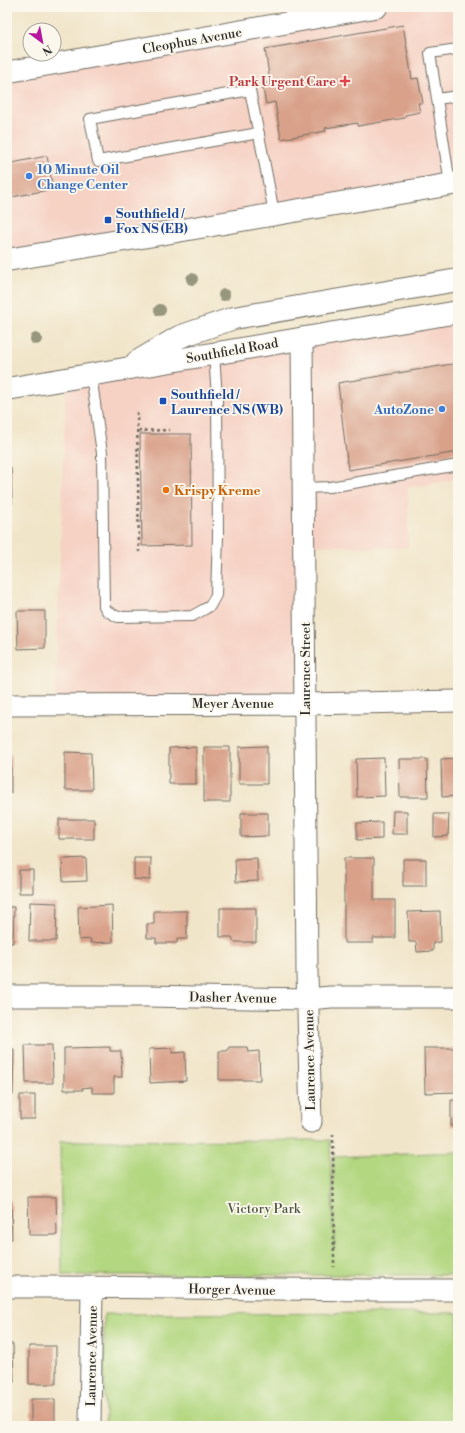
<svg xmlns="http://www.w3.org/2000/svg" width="465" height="1433" font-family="'Libre Bodoni',serif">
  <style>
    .built { fill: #f6d2c5 }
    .green { fill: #b2d780; stroke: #6e8156 }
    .building { fill: #d9a18a }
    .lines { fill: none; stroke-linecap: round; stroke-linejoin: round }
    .lane-casing { stroke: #706c62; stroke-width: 12 }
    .street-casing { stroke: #706c62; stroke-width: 23 }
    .highway-casing { stroke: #706c62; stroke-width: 24 }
    .path { stroke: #706c62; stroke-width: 2.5; stroke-dasharray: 3 3; stroke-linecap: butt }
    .lane { stroke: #fff; stroke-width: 10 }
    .street { stroke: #fff; stroke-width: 21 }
    .highway { stroke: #fff; stroke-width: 22 }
    .tree { fill: #97967e }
    .health-dot { fill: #e0444e; stroke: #fbf7ec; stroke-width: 1.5 }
    .shop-dot { fill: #3f7fe0; stroke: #fbf7ec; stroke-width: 1.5 }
    .transit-dot { fill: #1a4fb4; stroke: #fbf7ec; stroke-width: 1.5 }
    .food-dot { fill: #e8710a; stroke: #fbf7ec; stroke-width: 1.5 }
    .labels { text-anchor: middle; stroke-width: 3.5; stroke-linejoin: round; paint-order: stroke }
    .street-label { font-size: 13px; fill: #2b2b2b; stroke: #fbf7ec }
    .health-label { font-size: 13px; font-weight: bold; fill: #be3a42; stroke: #fbf7ec; text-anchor: end }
    .shop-label { font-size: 13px; font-weight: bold; fill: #366cbe; stroke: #fbf7ec; text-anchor: start }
    .transit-label { font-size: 13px; font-weight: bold; fill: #164399; stroke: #fbf7ec; text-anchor: start }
    .food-label { font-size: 13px; font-weight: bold; fill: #c56008; stroke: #fbf7ec; text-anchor: start }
    .park-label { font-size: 13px; fill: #4d5640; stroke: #fbf7ec }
  </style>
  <rect width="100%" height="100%" fill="#fbf7ec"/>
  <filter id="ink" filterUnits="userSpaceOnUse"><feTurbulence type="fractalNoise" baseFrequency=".025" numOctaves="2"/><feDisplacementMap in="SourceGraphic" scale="8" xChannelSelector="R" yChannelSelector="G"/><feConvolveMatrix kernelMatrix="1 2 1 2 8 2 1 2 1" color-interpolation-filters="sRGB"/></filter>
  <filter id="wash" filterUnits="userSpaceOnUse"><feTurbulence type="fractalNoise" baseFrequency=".012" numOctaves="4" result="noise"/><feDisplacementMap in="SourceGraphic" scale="16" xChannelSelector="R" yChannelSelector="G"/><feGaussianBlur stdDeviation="0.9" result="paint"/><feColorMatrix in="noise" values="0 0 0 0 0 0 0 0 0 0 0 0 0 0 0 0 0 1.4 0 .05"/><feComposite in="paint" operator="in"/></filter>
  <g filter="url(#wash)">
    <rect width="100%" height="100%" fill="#f1e5c9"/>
    <path class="built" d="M377 7H458V183L7 260V72Z
      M458 312V479L408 488V548L304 545 305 704H55L66 379Z"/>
    <path class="green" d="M330 1140 334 1249 333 1157 458 1152V1275H62L60 1141Z
      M458 1313V1426H105L104 1314Z"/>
    <g id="blocks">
      <path class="building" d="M403 25 412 79 418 78 423 103H418L420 112 405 115V118L358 126V123L325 128 326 131 281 139 275 102 266 104 262 84 270 82 265 49Z
        M47 156 53 189 7 198V164Z
        M458 363V452L348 470 338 383Z
        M140 434H191L192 545 142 546Z
        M7 467H11L12 504H7Z
        M17 611H45V648L18 649Z
        M267 746V784H239V747Z
        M196 747V784H169V748Z
        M204 747H230V802H204Z
        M65 752 91 753 92 790H65Z
        M7 755H11V793H7Z
        M384 758 385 796 357 797 356 759Z
        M458 758V796L442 797 441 759Z
        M399 759H427L428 797H400Z
        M393 811H407V834H392Z
        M241 813H268V836L241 837Z
        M434 814H449L448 836 434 837Z
        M59 819H94V839H59Z
        M382 822V839L357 840V823Z
        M86 858 87 881 63 882 62 859Z
        M134 858H151L150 880 134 879Z
        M257 858 258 881 236 882 235 859Z
        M344 858H374V900H395V938H373V943H344Z
        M403 859H426V886H403Z
        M19 870H33V893H19Z
        M30 902 57 903 56 941H29Z
        M112 905 113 942 90 943 91 939 79 940 78 907Z
        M7 907H14L13 943H7Z
        M220 908H256V942H234L232 937H220Z
        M154 911H187V939H177V943H156V938H147V924H154Z
        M440 911 441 942 433 943V951L417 952 416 942H409L408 912Z
        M25 1045H52L53 1083H26Z
        M110 1047V1051H121L122 1077H114V1093H92V1087L82 1088 83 1090H64V1048Z
        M229 1047H247L248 1052 259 1051 260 1080H219V1051H227Z
        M172 1048V1053L185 1052 186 1081 150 1083 149 1049Z
        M424 1048H458V1092L425 1093Z
        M7 1049H14L13 1095H7Z
        M20 1095H35V1119H20Z
        M451 1100H458V1126H451Z
        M28 1197H56L57 1235H29Z
        M7 1201H11L12 1239H7Z
        M7 1344H13L14 1382H7Z
        M29 1346H56V1384H29Z
        M31 1399H55V1423L31 1424Z"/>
    </g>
  </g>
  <g filter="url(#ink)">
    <use href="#blocks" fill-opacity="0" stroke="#706c62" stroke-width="1"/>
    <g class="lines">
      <g class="lane-casing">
        <path id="lane" d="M437 99 458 96
          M259 133 98 161 90 119 250 90C258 131 267 173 274 214
          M450 184 430 53 458 49
          M91 375 102 453 104 606 107 611 118 617 192 616 203 610 210 606 216 595 218 536 217 399 214 353
          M303 488 330 487 458 465"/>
      </g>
      <g class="street-casing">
        <path id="street" d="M7 72 377 7
          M302 338 307 973 311 1122
          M7 705 305 704 458 701
          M7 996H146L308 999 331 997H458
          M7 1287C157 1286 308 1291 458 1290
          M90 1426 92 1287"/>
      </g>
      <g class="highway-casing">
        <path id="highway" d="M7 260 458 183
          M137 362 179 337 234 318 458 280
          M7 389 458 312"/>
      </g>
      <path class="path" d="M137 412 139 552
        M138 431 169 430
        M333 1134 334 1267"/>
      <use href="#lane" class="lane"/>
      <use href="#street" class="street"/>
      <use href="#highway" class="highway"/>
    </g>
    <g class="tree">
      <circle cx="192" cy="279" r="6"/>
      <circle cx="224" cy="295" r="6"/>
      <circle cx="160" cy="310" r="6"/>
      <circle cx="36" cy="339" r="6"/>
    </g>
  </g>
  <path class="health-dot" d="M343 75h4v4h4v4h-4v4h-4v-4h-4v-4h4z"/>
  <g class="shop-dot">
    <circle cx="29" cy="176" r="4"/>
    <circle cx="442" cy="409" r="4"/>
  </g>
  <g class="transit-dot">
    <rect x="104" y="216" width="8" height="8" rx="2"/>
    <rect x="159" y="397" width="8" height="8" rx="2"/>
  </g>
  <circle class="food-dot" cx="166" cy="490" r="4"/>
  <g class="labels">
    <g class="street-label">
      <text transform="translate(192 40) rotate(-10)" y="5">Cleophus Avenue</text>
      <text transform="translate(232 350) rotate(-10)" y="5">Southfield Road</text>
      <text transform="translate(305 669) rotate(-90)" y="5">Laurence Street</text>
      <text x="233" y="708">Meyer Avenue</text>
      <text transform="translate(233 997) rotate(1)" y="5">Dasher Avenue</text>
      <text transform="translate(309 1060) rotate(-91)" y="5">Laurence Avenue</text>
      <text transform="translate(232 1289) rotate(1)" y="5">Horger Avenue</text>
      <text transform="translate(91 1356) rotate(-89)" y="5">Laurence Avenue</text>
    </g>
    <g class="health-label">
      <text x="336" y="86">Park Urgent Care</text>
    </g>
    <g class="shop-label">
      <text x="37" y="174">10 Minute Oil<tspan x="37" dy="15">Change Center</tspan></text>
      <text x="434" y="414" text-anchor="end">AutoZone</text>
    </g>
    <g class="transit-label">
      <text x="116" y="218">Southfield /<tspan x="116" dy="15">Fox NS (EB)</tspan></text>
      <text x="171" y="399">Southfield /<tspan x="171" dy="15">Laurence NS (WB)</tspan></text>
    </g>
    <g class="food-label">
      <text x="174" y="495">Krispy Kreme</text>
    </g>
    <g class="park-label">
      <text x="264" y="1213">Victory Park</text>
    </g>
  </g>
  <rect width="465" height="1433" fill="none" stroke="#fbf7ec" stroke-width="24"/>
  <g transform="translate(42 42) rotate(148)"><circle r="19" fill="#fbf7ec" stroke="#a8a59f"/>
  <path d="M0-3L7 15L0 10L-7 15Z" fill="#b5179e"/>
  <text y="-6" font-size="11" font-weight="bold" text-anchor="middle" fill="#2b2b2b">N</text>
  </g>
</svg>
